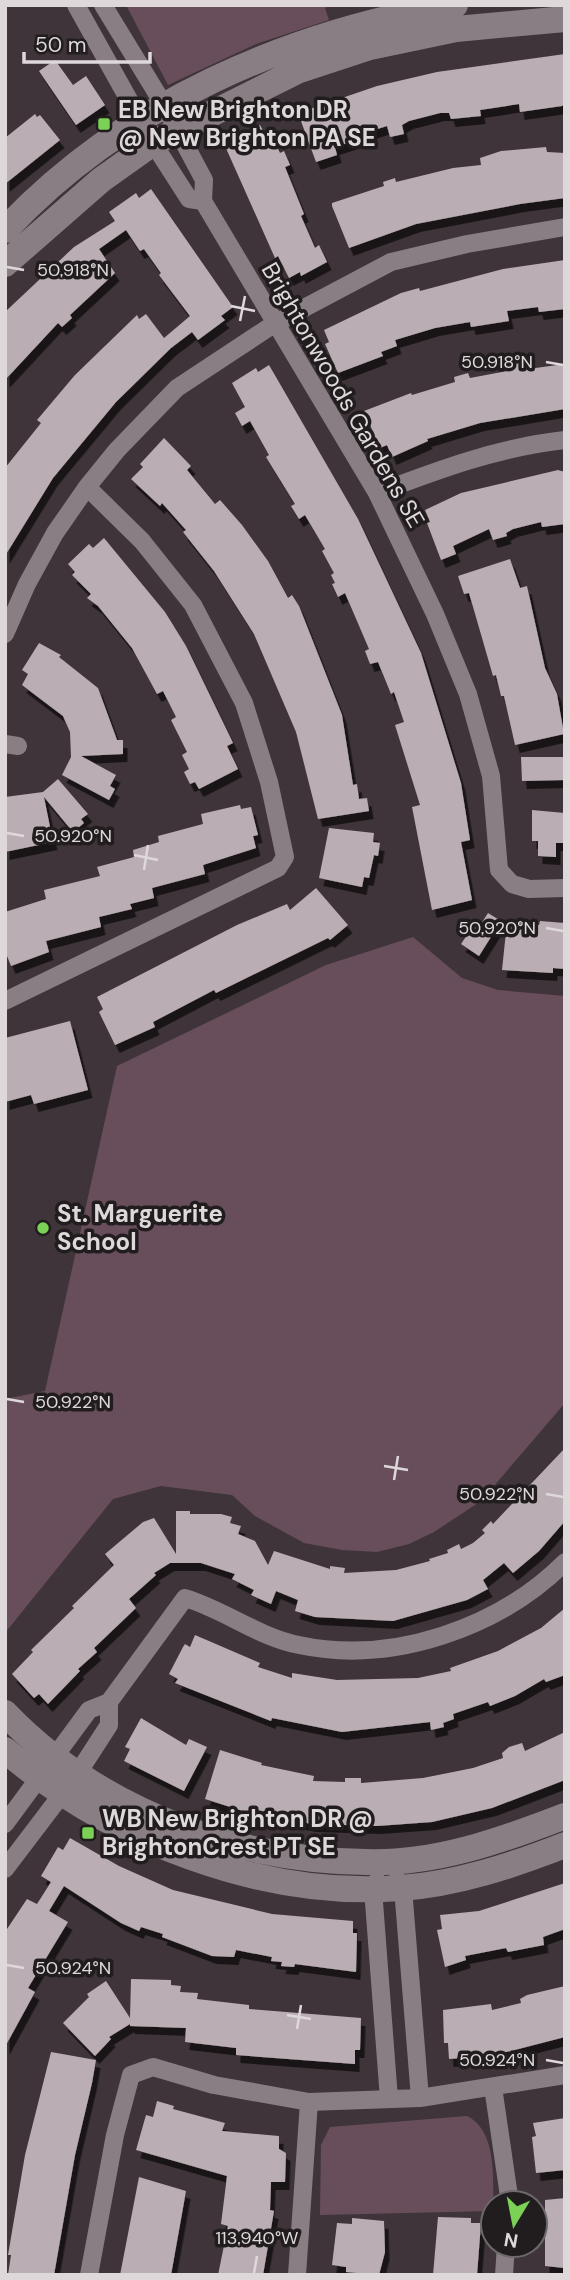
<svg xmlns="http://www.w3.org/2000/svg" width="570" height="2280" font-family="'DM Sans',sans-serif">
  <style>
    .green { fill: #684e5b }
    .building { fill: #baaeb4; filter: url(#shadow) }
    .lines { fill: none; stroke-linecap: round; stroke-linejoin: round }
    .street { stroke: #897e83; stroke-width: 18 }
    .secondary { stroke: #897e83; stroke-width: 26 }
    .ticks { fill: none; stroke: #ded8db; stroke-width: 2.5 }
    .poi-dot { fill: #7bd156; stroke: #211d1f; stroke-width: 2.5 }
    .labels { text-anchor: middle; stroke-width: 7; stroke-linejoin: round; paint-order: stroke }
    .poi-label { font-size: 24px; font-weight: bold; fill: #ded8db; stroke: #211d1f; text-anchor: start }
    .street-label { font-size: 24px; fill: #ded8db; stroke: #211d1f }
    .ticks-label { font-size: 18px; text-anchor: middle; fill: #ded8db; stroke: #211d1f; stroke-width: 7; stroke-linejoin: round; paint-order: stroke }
  </style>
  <defs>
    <filter id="shadow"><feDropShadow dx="4.5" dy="8" stdDeviation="0" flood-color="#0009"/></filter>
  </defs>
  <rect width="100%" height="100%" fill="#3e3439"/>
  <path class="green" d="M126 5H332L325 8 329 20 256 44 168 85Z
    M413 937 462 978 498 990 565 996V1403L481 1501 434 1532 409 1544 377 1552 342 1550 304 1543 255 1516 232 1495 161 1486 113 1499 5 1633V1399L45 1391 117 1066 326 965Z
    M467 2116C498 2131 493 2183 493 2211L320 2215 321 2145 330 2127Z"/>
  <path class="building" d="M565 54V103L562 106 520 112 519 104 480 110 481 116 451 119 449 113H440L409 121 402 125 404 134 390 137 387 126 358 135 360 139 335 147 337 155 316 162 298 113 377 86 437 72Z
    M55 60 73 85 86 76 105 105 76 125 39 71Z
    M35 114 37 117 40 115 60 140 5 184V138Z
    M260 125 265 134 270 132 280 153 284 151 290 165 285 167 304 214 301 216 315 248 319 245 327 262 301 276 300 272 289 278 278 256 275 258 225 146 238 140 236 136Z
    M546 147 547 152 565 153V198L520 204 416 224 349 248 332 206V203L384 186 383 182 395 178 396 182 453 168 481 165 480 158 501 151Z
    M151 189 233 307 221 316 225 320 198 340 192 332 171 348 116 402 53 478 5 556V468L41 423 37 420 75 375 137 315 139 319 146 314 164 338 190 316 159 275 161 273 144 249 140 251 126 230 99 249 115 273 70 315 72 318 62 327 58 323 5 380V312L74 247 115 221 109 212 136 193 139 198Z
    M565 260V309L539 312 538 307 507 311 509 321 471 327 470 322 435 328 395 340 397 346 381 352 383 356 338 373 325 344 329 342 324 330 401 293 419 288 420 291 503 269Z
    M526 361 528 369 565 364V409L480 423 427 439 428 441 392 457 387 445 380 448 364 411 411 393 412 395 455 382 454 377 468 373 470 378 513 370 512 364Z
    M269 365 358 519 421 653 461 783 470 840 461 842 472 900 432 910 412 807 420 805 395 725 404 722 394 692 391 694 378 662 370 664 365 651 369 649 345 593 338 597 332 584 335 583 331 575 334 573 322 551 325 549 305 515 299 519 291 506 295 504 266 457 269 455 250 421 242 426 235 413 245 407 232 383 256 368 258 372Z
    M164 438 191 466 187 470 215 504 220 500 242 525 268 561 288 598 292 595 299 606 342 715 353 785 357 784 359 799 367 798 369 811 318 819 296 732 254 634 214 571 183 532 186 530 162 503 160 506 131 479 143 467 140 464Z
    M558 470 565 472V524L542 527 541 522 513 529 506 533 507 536 493 540 489 529 453 546 456 554 441 560 427 523 430 522 425 510 461 493Z
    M104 538 165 612 186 646 233 743 227 746 238 769 199 789 195 782 190 784 184 772 189 769 182 755 187 752 171 720 176 717 163 691 157 694 132 648 98 606 87 598 91 594 72 575 75 572 68 564 89 544 93 548Z
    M510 559 520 588 527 586 545 668 557 694 564 734 515 745 504 696H501L496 675 493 676 469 593 464 594 458 576Z
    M39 643 61 655 59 657 98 688 117 740H123V754L81 756 116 775 110 786 115 789 109 800 62 775 71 757 70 732 63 716 22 685 28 674 22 670Z
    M521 757H565V780L522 781Z
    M58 779 88 814 81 819 84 823 73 832 44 797 53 842 5 852V797L43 792Z
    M240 805 241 809 251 807 258 835 253 836 256 848 203 865 205 874 152 888 154 898 130 904 132 909 99 917 101 927 46 941 49 952 11 966 5 951V912L46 899 44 890 100 876 97 867 134 857 133 850 159 842 158 836 203 824 201 814Z
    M532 810 565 813V843H556V857L538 856V841H532Z
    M329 828 374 833 373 842 380 843 378 856 374 855 369 878 364 877 362 887 319 878Z
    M316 888 348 925 330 940 328 938 216 993 214 990 153 1022 155 1027 115 1045 99 1012 103 1009 97 997 237 925 287 904 290 910Z
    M488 913 501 921 479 956 461 944 477 920 479 927Z
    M540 921 565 923V969L553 968V973L502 970 507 922 539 925Z
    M70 1021 88 1090 34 1104 31 1095 5 1102V1038Z
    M565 1448V1521L539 1551 513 1573 504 1563 483 1580 488 1589 467 1600 393 1621 315 1617 295 1611 298 1600 276 1591 271 1604 251 1595 254 1590 232 1579 235 1574 201 1563H170L154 1573 156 1575 129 1599 136 1608 94 1648 97 1652 78 1669 80 1671 48 1704 39 1694 34 1698 12 1674 33 1652 31 1650 74 1608 72 1606 114 1565 105 1554 143 1522 154 1518 176 1554V1511H190V1514H221L232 1517 230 1523 241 1526 238 1534 255 1541 268 1565 274 1551 330 1569V1566L345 1568 344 1573 396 1570 430 1561 429 1559 448 1553 447 1550 459 1544 461 1549 473 1543 485 1533 482 1530 491 1521 493 1524Z
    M565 1608V1675L546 1682 544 1679 515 1696 490 1706 488 1702 453 1714 454 1719 443 1723 444 1727 431 1730 430 1722 342 1732 272 1718 271 1721 175 1683 178 1679 169 1674 183 1647 185 1644 190 1647 195 1635 260 1663 258 1667 292 1678V1673L337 1680 418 1678 451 1671 450 1668 498 1651 541 1628Z
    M141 1718 186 1745 189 1739 207 1747 184 1791 124 1761 130 1749 125 1747Z
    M565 1732V1780L492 1808 432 1822 377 1826 312 1824 246 1812 205 1799 220 1750 262 1763 261 1765 314 1776 313 1781 345 1782V1778H361V1783L423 1778 473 1768 503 1758 502 1753 509 1747 522 1743 525 1751Z
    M70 1838 119 1866 173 1890 272 1914 353 1921V1933H357L356 1972 295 1964 294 1967 281 1966 282 1962 271 1961 272 1957 236 1950 234 1957 212 1956 162 1937 163 1934 141 1927 139 1931 121 1923 64 1886 49 1911 68 1922 28 1988 35 1992 5 2047V1932L27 1899 37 1904 51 1882 41 1876 58 1847 63 1850Z
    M565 1883V1929L543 1937 544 1945 508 1952 506 1948 465 1956 466 1960 445 1967 437 1930 442 1929 440 1915 479 1911Z
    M131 1979 171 1980V1985L181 1986 180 1992 198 1993 197 1999 249 2005V2009L361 2018 360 2050H355V2064L236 2055V2048L185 2042 186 2028 130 2026V2024L109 2037 111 2039 95 2056 63 2023 89 1997 87 1994 106 1981 130 2018Z
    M565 1986V2037L491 2056 449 2059 448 2043H444L443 2010 491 2004 492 2010 521 2003 520 1999 527 1995Z
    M51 2052 96 2060 92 2083 75 2155 54 2275H8L11 2255H8L25 2155Z
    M157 2101 174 2106 173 2109 225 2123 222 2131 279 2136V2149L286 2153 285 2182H271L270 2210 274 2211 263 2275H218L228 2226 221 2224 227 2176 136 2150 146 2115 153 2117Z
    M565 2118V2170L536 2173 532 2137 536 2136 533 2123Z
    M139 2177 186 2191 171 2275H120Z
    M565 2198V2268L545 2266V2200Z
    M438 2217 471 2218V2223H481L477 2275H433Z
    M352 2218 384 2221 385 2252 379 2275 346 2272V2267L332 2265 337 2223 352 2224Z"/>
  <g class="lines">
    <path class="street" d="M76 5 153 143 189 199 203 201
      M103 5 164 105 204 180 203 201 377 493 435 614 468 694 491 776 499 870 512 884 529 889 565 888
      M377 493C438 470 499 447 565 440
      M5 634 27 584 55 533 87 487 117 450 177 388 274 324 391 262 467 244 565 227
      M5 744 18 746
      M5 1001 278 868 285 857 269 782 244 703 193 605 142 541 87 487
      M5 1824 89 1710 109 1702 185 1598C225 1610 258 1637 299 1645 392 1665 499 1628 565 1562
      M5 1869 78 1773 109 1725V1702
      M397 1880 403 1888 420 2098
      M377 1881 373 1889 389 2099
      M493 2087 510 2203
      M89 2275 115 2135 131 2075 153 2067 214 2085 309 2102 420 2098 565 2075
      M297 2275 309 2102
      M504 2275 506 2245"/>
    <path class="secondary" d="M5 230C123 104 288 33 455 5
      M5 264 101 180 153 143 297 71 370 47 456 29 565 19
      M5 1713C102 1814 246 1865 385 1862 447 1860 508 1838 565 1816
      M5 1750C110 1840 262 1899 401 1888 457 1884 514 1865 565 1845"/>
  </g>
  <path class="ticks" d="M7 267 24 270M231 306 255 311M240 321 245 296M546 362 563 365M7 833 24 836M134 855 158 860M144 870 148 845M546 928 563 931M7 1399 24 1402M384 1466 408 1470M394 1480 398 1456M546 1494 563 1497M7 1965 24 1968M287 2015 311 2019M297 2029 301 2005M546 2060 563 2063M254 2273 257 2256"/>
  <g class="poi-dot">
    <rect x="97" y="117" width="14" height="14" rx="3.5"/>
    <circle cx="43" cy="1228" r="7"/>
    <rect x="81" y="1826" width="14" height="14" rx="3.5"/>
  </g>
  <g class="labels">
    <g class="poi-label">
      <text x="118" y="118">EB New Brighton DR<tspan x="118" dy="28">@ New Brighton PA SE</tspan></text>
      <text x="57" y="1222">St. Marguerite<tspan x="57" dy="28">School</tspan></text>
      <text x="102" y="1827">WB New Brighton DR @<tspan x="102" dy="28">BrightonCrest PT SE</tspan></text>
    </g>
    <g class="street-label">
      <text transform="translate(343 395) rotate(60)" y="8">Brightonwoods Gardens SE</text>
    </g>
  </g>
  <g class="ticks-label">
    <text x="73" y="276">50.918°N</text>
    <text x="497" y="368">50.918°N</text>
    <text x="73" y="842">50.920°N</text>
    <text x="497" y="934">50.920°N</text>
    <text x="73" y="1408">50.922°N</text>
    <text x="497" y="1500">50.922°N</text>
    <text x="73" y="1974">50.924°N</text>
    <text x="497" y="2066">50.924°N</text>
    <text x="257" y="2244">113.940°W</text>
  </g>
  <rect width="570" height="2280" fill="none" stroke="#ded8db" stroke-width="14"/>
  <g transform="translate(514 2224) rotate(190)"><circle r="33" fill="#211d1f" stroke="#6d686a" stroke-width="2"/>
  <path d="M0-5L12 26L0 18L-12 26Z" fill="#7bd156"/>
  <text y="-10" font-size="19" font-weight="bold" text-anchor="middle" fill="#ded8db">N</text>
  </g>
  <path d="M24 52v10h126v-10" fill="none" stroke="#ded8db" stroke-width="3.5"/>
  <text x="35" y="52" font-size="21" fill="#ded8db" stroke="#211d1f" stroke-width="5" paint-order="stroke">50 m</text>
</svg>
